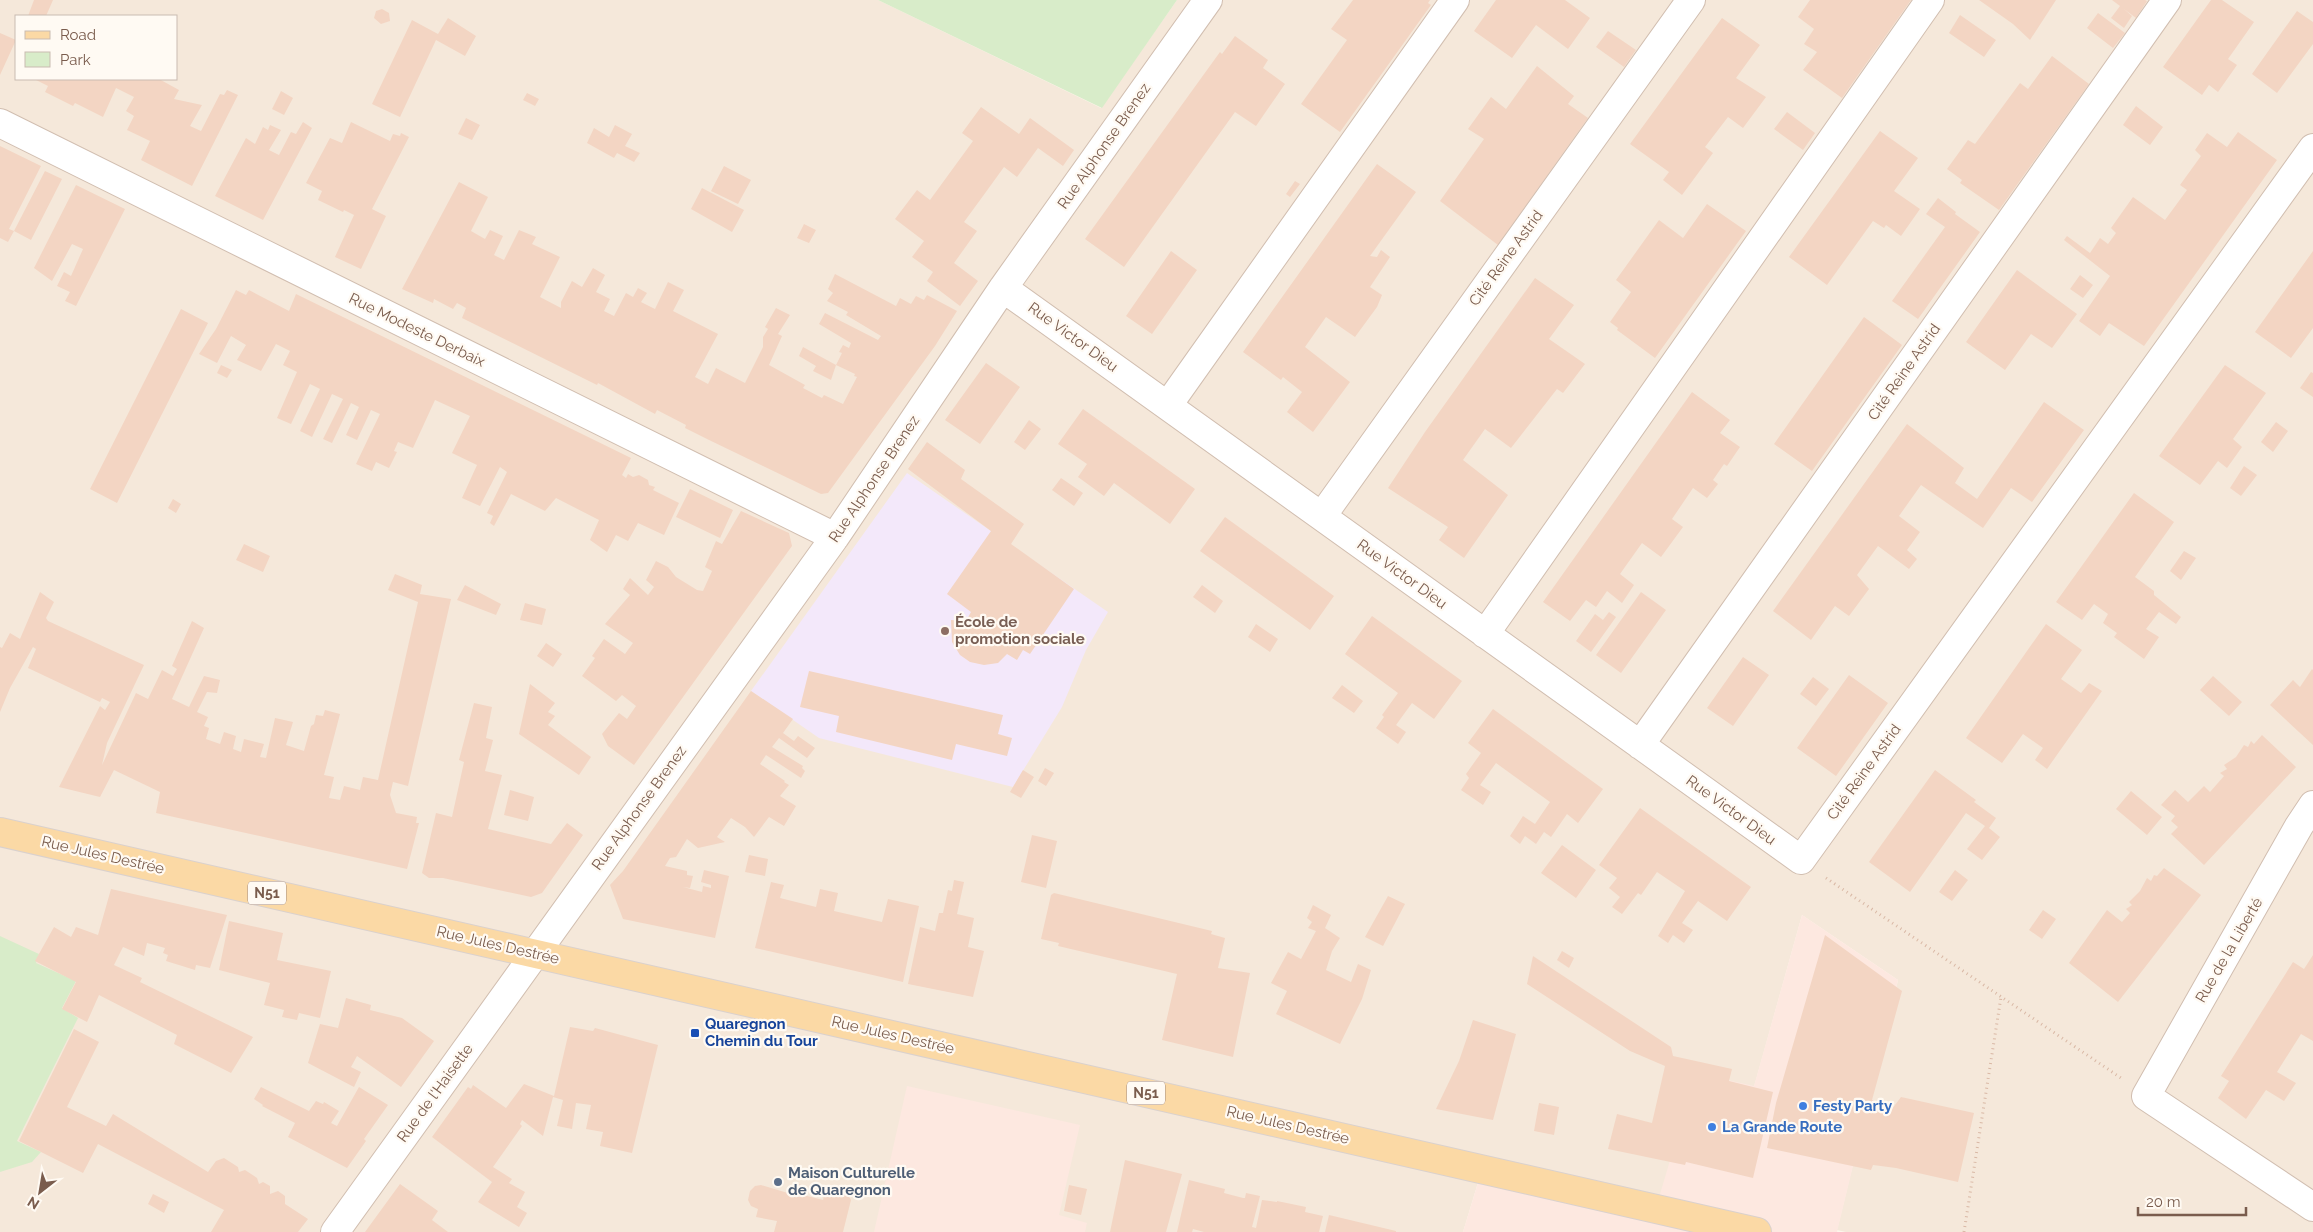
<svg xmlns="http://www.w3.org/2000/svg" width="2313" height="1232" font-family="Raleway,sans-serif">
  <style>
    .residential { fill: #f5e8da; fill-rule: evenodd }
    .commercial { fill: #fde8e0 }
    .education { fill: #f3e8fa }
    .green { fill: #d8ecc9 }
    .building { fill: #f3d5c3 }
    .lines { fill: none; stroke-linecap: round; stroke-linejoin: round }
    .minor-casing { stroke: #d1beb0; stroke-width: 30 }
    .major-casing { stroke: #dad1cd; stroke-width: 30 }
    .path { stroke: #d9b8a5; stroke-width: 3; stroke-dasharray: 1 4; stroke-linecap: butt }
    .minor { stroke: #fff; stroke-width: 28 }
    .major { stroke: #fbd9a5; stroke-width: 28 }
    .education-dot { fill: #8d6e63; stroke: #fffaf3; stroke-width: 2 }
    .transit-dot { fill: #1a4fb4; stroke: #fffaf3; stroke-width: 2 }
    .shop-dot { fill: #3f7fe0; stroke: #fffaf3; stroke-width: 2 }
    .service-dot { fill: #5c6f8a; stroke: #fffaf3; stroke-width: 2 }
    .labels { text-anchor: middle; stroke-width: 4.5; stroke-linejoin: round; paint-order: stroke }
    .shield { fill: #fffaf3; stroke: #a28b7f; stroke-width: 1 }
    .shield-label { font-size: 14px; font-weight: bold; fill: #7a5c4d }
    .street-label { font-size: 15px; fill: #7a5c4d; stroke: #fffaf3 }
    .education-label { font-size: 15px; font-weight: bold; fill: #785e54; stroke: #fffaf3; text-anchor: start }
    .transit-label { font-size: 15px; font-weight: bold; fill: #164399; stroke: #fffaf3; text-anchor: start }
    .shop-label { font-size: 15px; font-weight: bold; fill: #366cbe; stroke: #fffaf3; text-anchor: start }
    .service-label { font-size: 15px; font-weight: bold; fill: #4e5e75; stroke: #fffaf3; text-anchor: start }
  </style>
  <rect width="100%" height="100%" fill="#fdf6ec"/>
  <path class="residential" d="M0 0H878L1101 108 1177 0H2313V1232H1846L1837 1230 1898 980 1802 915 1754 1087 1652 1221 1480 1176 1463 1232H0ZM16 16H176V79H16Z"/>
  <path class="commercial" d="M1802 915 1898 980 1837 1232H1463L1480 1176 1652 1221 1696 1073 1754 1086Z
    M907 1086 1080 1125 1059 1215 1087 1223 1085 1232H874Z"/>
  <path class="education" d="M907 473 1108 612 1086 650 1062 707 1013 787 819 738 751 691Z"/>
  <path class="green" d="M878 0H1177L1102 108Z
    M0 936 39 954 36 963 76 981 62 1008 78 1018 17 1141 41 1152 32 1162 0 1172Z"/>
  <path class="building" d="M34 0H53L46 16H28Z
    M1353 0H1430L1428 3 1431 5 1340 132 1301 104 1347 40 1331 29Z
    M1496 0H1565L1590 18 1568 49 1536 25 1512 58 1474 31Z
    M1810 0H1911L1842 98 1803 70 1817 52 1804 44 1814 29 1798 17Z
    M1979 0H2056L2030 40 2013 24Z
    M2112 0H2145L2147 1 2136 18 2124 9 2132 16 2124 28 2111 18 2120 6Z
    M2211 0H2222L2254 22 2228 59 2237 65 2218 92 2209 85 2202 95 2163 67Z
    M382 9 389 13 390 21 381 24 374 18 376 11Z
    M2297 11 2313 22V44L2277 93 2252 74Z
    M2098 13 2125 33 2113 48 2087 28Z
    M1960 15 1996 40 1984 57 1949 33Z
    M448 18 476 36 465 56 436 40 400 117 372 104 412 20 438 34Z
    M1722 18 1760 45 1736 78 1766 97 1743 128 1728 117 1705 147 1713 153 1682 195 1663 180 1669 172 1630 144Z
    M1608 31 1636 50 1624 67 1596 47Z
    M0 33 16 40 0 75Z
    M1235 36 1268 60 1263 68 1285 84 1256 126 1235 112 1124 267 1085 239 1220 52 1222 54Z
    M2052 56 2089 84 1999 210 1960 183 1962 180 1947 169 1968 140 1975 144 2020 83 2028 89Z
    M1537 66 1574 96 1568 104 1588 118 1498 245 1440 201 1484 139 1468 129 1491 97 1506 109Z
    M34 79H159L179 90 174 99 202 105 190 126 201 131 220 94 224 95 227 90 238 95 192 186 141 160 150 141 127 130 134 116 126 111 134 97 116 88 103 117 75 103 73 106 45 92 48 86Z
    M281 91 293 98 284 115 272 109Z
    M527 93 539 99 535 106 523 100Z
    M2136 106 2163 127 2150 145 2123 125Z
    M981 107 1019 134 1030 118 1074 150 1063 166 1038 148 1017 177 1004 167 983 196 964 222 977 231 954 263 978 281 960 306 927 281 933 272 912 257 924 241 895 219 917 190 930 200 973 141 962 133Z
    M1787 112 1815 133 1803 150 1774 129Z
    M466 118 480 125 472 140 458 134Z
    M303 122 312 128 263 220 215 196 246 138 255 144 263 127 268 130 270 125 281 130 269 150 279 155 291 132 296 134Z
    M351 122 390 141 393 134 400 136 401 133 409 137 372 209 386 216 361 269 335 257 354 215 344 210 343 212 318 200 322 191 306 183 330 138 342 143Z
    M615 125 632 134 625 146 640 153 634 162 617 153 614 158 587 143 594 128 609 137Z
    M1880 131 1918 158 1894 191 1920 209 1901 236 1886 225 1884 228 1873 221 1827 285 1789 257Z
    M2238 132 2277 160 2144 346 2109 323 2100 336 2079 321 2110 276 2064 240 2067 236 2090 253 2100 238 2108 244 2116 233 2111 228 2133 197 2165 220 2187 190 2180 185 2201 156 2195 150 2207 133 2227 147Z
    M0 146 41 166 9 229 14 231 8 242 0 238Z
    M1377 164 1416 192 1370 256 1377 257 1381 250 1390 257 1370 287 1382 295 1377 307 1355 337 1326 317 1305 347 1350 382 1313 432 1287 412 1302 392 1283 377 1281 380 1243 352Z
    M724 166 751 180 738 204 711 191Z
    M45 171 62 179 31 240 14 231Z
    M1295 181 1300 184 1290 197 1286 194Z
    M459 182 488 197 471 231 485 239 490 230 503 236 494 255 504 260 519 230 536 237 532 244 560 257 540 297 561 308V302L572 281 582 287 593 268 605 275 596 292 610 299 604 311 614 316 626 293 633 297 638 288 647 293 641 302 655 309 668 282 684 290 673 311 718 334 695 377 708 384 716 368 745 383 763 347V337L768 329 765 327 776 308 790 315 778 334 782 336 769 365 805 385 803 388 822 398 824 395 843 404 857 377 854 376 855 374 836 365 842 353 839 352 843 345 849 348 851 343 819 324 825 313 878 340 881 336 846 315 848 312 827 301 833 293 828 289 835 274 896 306 900 298 911 304 916 296 924 300 927 295 957 311 935 346 828 493 821 494 707 439 685 428 686 425 657 410 655 414 598 383 597 385 462 318 466 308 457 303 453 309 434 299 433 303 402 289Z
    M76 185 125 209 76 306 65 301 70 292 57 286 64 272 71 276 83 249 72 244 52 281 34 268Z
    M702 188 744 210 732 232 691 209Z
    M1938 198 1956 212 1955 214 1980 232 1918 319 1892 301 1945 227 1926 214Z
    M1707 204 1746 231 1655 358 1617 330 1618 328 1610 322 1631 292 1616 280 1659 220 1683 238Z
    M804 224 816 230 809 243 797 238Z
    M1171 251 1197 270 1152 334 1126 316Z
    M2313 251V328L2291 358 2255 332Z
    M2017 270 2077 314 2052 348 2031 334 2005 370 1966 342Z
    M2080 275 2093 285 2083 298 2070 289Z
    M1535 278 1574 305 1549 339 1585 364 1563 393 1557 389 1511 448 1485 429 1463 460 1508 495 1464 558 1439 540 1448 527 1388 488 1425 432Z
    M236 290 246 295 249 290 289 311 296 294 631 458 622 475 626 478 628 474 633 477 639 475 648 480 649 485 655 487 653 490 679 503 664 535 638 523 628 541 616 535 607 552 590 540 599 520 556 498 545 511 511 494 494 526 490 523 493 516 487 513 507 472 500 467 480 506 462 498 477 465 452 453 470 416 435 400 413 448 398 442 394 451 397 452 389 468 376 462 372 471 356 464 380 414 371 410 357 440 346 435 359 407 351 403 332 443 323 439 343 399 332 394 312 437 300 431 320 389 310 384 291 424 277 418 297 372 283 365 290 351 276 344 261 371 237 360 246 345 231 336 217 363 199 354 216 329Z
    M181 309 208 323 117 503 90 489Z
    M1864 317 1902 345 1812 471 1774 444Z
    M803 347 836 365 831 380 813 371 816 366 799 356Z
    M986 363 1020 387 980 444 945 420Z
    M221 365 232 370 227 378 217 373Z
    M2225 365 2266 393 2233 439 2242 447 2227 468 2218 461 2200 485 2159 456Z
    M2311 372 2313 373V397L2300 388Z
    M1692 392 1730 420 1720 433 1740 447 1727 466 1724 464 1713 480 1718 484 1707 498 1693 488 1672 519 1683 527 1661 557 1642 543 1620 574 1634 585 1622 603 1607 591 1596 607 1586 600 1570 621 1543 602Z
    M2044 402 2084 430 2032 502 2011 488 1983 528 1921 485 1899 516 1920 532 1907 550 1917 559 1909 569 1878 546 1857 575 1869 589 1849 616 1835 606 1811 640 1773 611 1907 424 1964 468 1955 483 1977 499Z
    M1083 409 1195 489 1170 524 1114 483 1104 496 1078 477 1087 464 1058 444Z
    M1029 420 1041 429 1025 450 1014 442Z
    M2276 422 2288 431 2273 452 2261 442Z
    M927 442 965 470 961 479 1024 524 1011 544 1074 589 1030 654 1023 650 1017 660 1007 654 998 663 984 665 970 662 960 655 952 642 951 620 966 621 971 612 947 594 991 531 908 469Z
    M2244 466 2257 475 2241 496 2230 488Z
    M1061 478 1083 493 1074 506 1052 490Z
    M690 489 733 510 720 538 676 517Z
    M2134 493 2174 522 2135 577 2154 591V595L2181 617 2176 624 2159 612 2146 629 2159 637 2144 659 2114 637 2117 633 2103 623 2108 614 2094 604 2082 620 2056 602Z
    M173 499 181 504 176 513 168 508Z
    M741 511 789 533 792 546 634 765 608 746 602 734 619 713 627 719 636 706 622 695 616 701 582 676 595 658 592 656 604 639 625 654 633 643 605 624 630 595 623 589 630 578 648 595 654 587 646 580 656 561 668 567 676 577 697 590 703 591 712 571 705 567 716 541 722 544Z
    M1225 517 1334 596 1310 630 1200 551Z
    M244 544 270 556 263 572 236 560Z
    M2184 551 2196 558 2181 580 2170 571Z
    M395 574 422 585 420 594 451 599 408 786 393 782 390 795 396 813 417 817 416 823H419L407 869 156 813 160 792 114 770 100 797 59 787 100 706 105 710 110 702 102 698 100 702 28 668 36 649 33 647 10 688 0 712V647L2 648 10 633 20 639 40 592 54 602 46 618 48 621 144 665 107 743 102 765 136 693 148 699 162 670 173 676 177 669 172 666 192 621 204 628 172 699 189 707 204 676 220 680 217 693 207 692 197 712 208 717 204 726 209 728 206 739 220 744 224 732 236 736 233 749 241 752 244 739 264 744 260 757 266 758 275 718 293 722 286 745 304 751 311 726 314 724 316 715 323 716 325 710 340 714 324 775 334 777 329 798 340 800 344 786 360 790 363 777 378 780 418 602 388 590Z
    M465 585 501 604 496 615 457 600Z
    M1202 585 1223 601 1215 613 1193 597Z
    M1641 592 1666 610 1621 673 1596 655Z
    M525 603 546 609 542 625 520 620Z
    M1609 612 1616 617 1591 652 1576 641 1595 614 1603 620Z
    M1372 616 1462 681 1434 719 1412 703 1396 725 1406 732 1398 744 1376 728 1384 717 1382 715 1398 693 1345 654Z
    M1256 624 1278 639 1270 652 1248 637Z
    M2046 624 2082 650 2061 679 2081 693 2089 683 2102 691 2047 769 2035 760 2043 748 2023 734 2002 763 1966 738Z
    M546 643 562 654 553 667 537 656Z
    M1743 657 1769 675 1733 726 1707 708Z
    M2312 669 2313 670V745L2270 705 2293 680 2300 687Z
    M809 671 1003 715 998 734 1012 738 1007 756 956 744 952 760 836 732 839 716 800 707Z
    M1849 675 1888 703 1836 776 1797 748Z
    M2213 676 2242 702 2229 716 2200 690Z
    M1813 677 1829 689 1816 706 1800 694Z
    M530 684 555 703 548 712 555 716 548 725 591 757 579 775 519 734Z
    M1342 685 1363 701 1354 713 1332 698Z
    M751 691 793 719 783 733 794 741 798 736 815 748 807 758 779 738 772 747 803 766 802 768 805 771 801 778 766 755 760 764 785 781 784 782 789 785 780 796 796 806 784 826 769 817 754 837 745 827 731 818 717 837 725 842 698 848 687 839 676 857 670 858 665 866 687 871V875L693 876 690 888 683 887 702 892 703 886 711 888V885L701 882 704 870 729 876 715 938 623 919 610 885 623 871Z
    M474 703 492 707 486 738 493 740 485 771 502 775 488 829 551 844 567 823 583 835 542 893 531 897 443 878H429L422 873 436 813 452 817 464 762 459 760Z
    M1493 709 1603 789 1578 823 1567 814 1551 837 1544 832 1536 844 1525 836 1520 844 1510 836 1523 816 1535 824 1550 802 1496 763 1480 785 1491 792 1483 805 1461 790 1469 778 1466 774 1481 753 1468 743Z
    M2262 735 2296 767 2204 865 2171 834 2178 827 2171 821 2175 816 2161 805 2175 790 2188 802 2204 786 2210 792 2224 776 2220 773 2227 769 2224 765 2236 757 2244 745 2248 747 2251 741 2254 744Z
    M1045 768 1054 773 1046 786 1038 781Z
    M1023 770 1034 777 1021 798 1010 792Z
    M1935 770 1976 800 1974 802 1996 818 1989 828 2000 837 1982 860 1967 849 1985 826 1966 813 1910 892 1869 862Z
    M510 790 534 797 528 821 504 815Z
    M2131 791 2162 817 2147 835 2116 809Z
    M1640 808 1751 887 1727 921 1698 901 1682 923 1693 930 1684 943 1673 935 1668 943 1658 936 1685 891 1657 872 1641 895 1638 893 1622 914 1612 907 1620 897 1609 888 1617 878 1599 865Z
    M1032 835 1057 841 1046 888 1021 882Z
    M1562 845 1596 870 1576 898 1541 873Z
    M749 855 768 859 765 876 745 872Z
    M2164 868 2201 895 2118 1002 2069 963 2107 910 2122 922 2130 913 2126 909 2132 905 2129 902 2140 891 2147 878 2151 881 2154 875 2157 876Z
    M1955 870 1968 880 1952 901 1939 892Z
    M954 880 964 882 957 914 974 918 968 947 984 951 973 997 908 984 920 927 935 931 939 913H943L948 890 952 891Z
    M771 882 784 885 780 898 816 907 820 889 838 893 834 911 882 922 888 899 919 906 903 982 755 948Z
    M111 889 227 915 210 968 196 965 195 970 166 961 168 955 163 953 165 948 147 943 144 956 123 947 114 965 142 978 140 982 253 1037 231 1073 174 1044 177 1035 99 995 87 1022 62 1009 76 982 35 961 54 927 71 937 76 927 98 935Z
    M1054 893 1212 931 1211 934 1225 938 1218 968 1250 973 1233 1057 1162 1040 1177 974 1058 946 1059 943 1041 939 1051 895Z
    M1388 896 1405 904 1383 946 1365 937Z
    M1313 905 1331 915 1325 928 1340 938 1332 951 1326 970 1351 982 1358 964 1371 970 1362 999 1340 1044 1276 1014 1287 991 1271 983 1288 952 1301 959 1316 931 1308 928 1312 922 1307 918Z
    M2043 910 2056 919 2042 939 2029 930Z
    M229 921 283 933 277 960 331 971 320 1018 299 1013 297 1020 282 1017 284 1010 264 1005 270 983 219 970Z
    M1825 935 1902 991 1872 1100 1887 1105 1892 1109 1901 1097 1974 1113 1958 1182 1896 1168 1873 1165 1871 1170 1767 1148 1776 1103Z
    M1562 951 1574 958 1569 968 1557 960Z
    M2313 955V1041L2301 1034 2277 1072 2296 1083 2284 1101 2266 1090 2246 1119 2218 1098 2229 1081 2221 1076 2293 962 2304 969Z
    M1533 956 1671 1047 1673 1056 1732 1069 1729 1081 1773 1092 1753 1178 1686 1162 1685 1165 1608 1149 1617 1114 1652 1123 1665 1066 1630 1051 1527 984Z
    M346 998 371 1005 370 1010 402 1018 434 1041 401 1087 357 1056 351 1067 361 1072 354 1087 308 1063 320 1024 338 1028Z
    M1473 1020 1516 1034 1493 1120 1436 1109 1459 1061Z
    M570 1027 593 1031 595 1028 658 1045 632 1153 600 1146 603 1132 586 1129 591 1105 576 1103 572 1129 557 1126 563 1100 553 1097 543 1136 522 1120 520 1124 522 1126 493 1167 512 1179 509 1183 525 1192 517 1207 527 1213 519 1227 478 1202 492 1182 432 1137 468 1087 471 1089 473 1085 506 1108 524 1084 554 1096Z
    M74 1029 99 1042 67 1107 106 1126 113 1114 208 1172 216 1161 224 1158 238 1167 239 1172 245 1170 257 1178 259 1184 263 1182 270 1186V1194L278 1191 285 1196V1204L308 1219 298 1232H211L224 1210 98 1144 83 1173 19 1141Z
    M261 1087 309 1111 316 1101 323 1104 324 1102 339 1111 331 1123 337 1126 359 1087 388 1105 364 1139 366 1141 347 1168 288 1137 295 1123 262 1106 263 1105 254 1099Z
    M1539 1103 1559 1107 1554 1135 1534 1131Z
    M1125 1160 1182 1174 1166 1232H1110Z
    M1189 1180 1225 1189 1224 1193 1243 1198H1245L1246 1193 1260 1196 1252 1227 1256 1228 1262 1200 1277 1202V1201L1306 1207 1305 1212 1323 1216 1319 1232H1204L1193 1229 1192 1232H1177Z
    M797 1183 803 1186V1195L823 1200 825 1192 831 1189 848 1194 851 1200 843 1232H774L777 1221 756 1217 758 1209 751 1206 748 1200 750 1191 755 1186 761 1185 791 1194 792 1187Z
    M400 1184 438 1211 432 1220 448 1232H365Z
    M1069 1185 1087 1189 1081 1215 1064 1211Z
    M153 1194 169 1202 164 1213 148 1204Z
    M1329 1215 1396 1231V1232H1325Z"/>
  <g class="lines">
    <g class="minor-casing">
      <path id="minor" d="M0 123 835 537
        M1003 288 1801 860 2313 148
        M1168 405 1455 0
        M1322 516 1691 0
        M1485 634 1930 0
        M1640 745 2167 0
        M2313 805 2299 826 2146 1096 2313 1207
        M335 1232 835 537 1003 288 1208 0"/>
    </g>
    <g class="major-casing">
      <path id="major" d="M0 832 1757 1232"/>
    </g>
    <path class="path" d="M1826 878 2121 1078
      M1964 1232 2001 997"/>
    <use href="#minor" class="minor"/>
    <use href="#major" class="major"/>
  </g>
  <circle class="education-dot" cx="945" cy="631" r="5"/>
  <rect class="transit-dot" x="690" y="1028" width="10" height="10" rx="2.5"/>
  <g class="shop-dot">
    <circle cx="1803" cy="1106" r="5"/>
    <circle cx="1712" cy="1127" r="5"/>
  </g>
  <circle class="service-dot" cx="778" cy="1182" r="5"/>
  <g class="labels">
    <g class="shield">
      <rect x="248" y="881.5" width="38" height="23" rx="4"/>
      <rect x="1127" y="1081.5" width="38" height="23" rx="4"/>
    </g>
    <g class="shield-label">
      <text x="267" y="898">N51</text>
      <text x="1146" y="1098">N51</text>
    </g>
    <g class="street-label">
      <text transform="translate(1104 146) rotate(-55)" y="5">Rue Alphonse Brenez</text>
      <text transform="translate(1506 258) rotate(-54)" y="5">Cité Reine Astrid</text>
      <text transform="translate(417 330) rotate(26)" y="5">Rue Modeste Derbaix</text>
      <text transform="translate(1073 337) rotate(36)" y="5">Rue Victor Dieu</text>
      <text transform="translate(1904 372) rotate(-55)" y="5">Cité Reine Astrid</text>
      <text transform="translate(874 479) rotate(-56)" y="5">Rue Alphonse Brenez</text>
      <text transform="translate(1402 574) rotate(36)" y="5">Rue Victor Dieu</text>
      <text transform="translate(1864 772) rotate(-54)" y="5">Cité Reine Astrid</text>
      <text transform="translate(639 808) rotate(-54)" y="5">Rue Alphonse Brenez</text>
      <text transform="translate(1731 810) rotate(36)" y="5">Rue Victor Dieu</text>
      <text transform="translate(103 855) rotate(13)" y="5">Rue Jules Destrée</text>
      <text transform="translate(498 945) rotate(13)" y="5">Rue Jules Destrée</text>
      <text transform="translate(2229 950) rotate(-60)" y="5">Rue de la Liberté</text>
      <text transform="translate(893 1035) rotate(13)" y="5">Rue Jules Destrée</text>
      <text transform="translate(435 1093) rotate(-54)" y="5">Rue de l'Haisette</text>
      <text transform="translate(1288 1125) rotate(13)" y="5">Rue Jules Destrée</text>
    </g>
    <g class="education-label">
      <text x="955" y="627">École de<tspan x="955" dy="17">promotion sociale</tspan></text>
    </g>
    <g class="transit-label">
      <text x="705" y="1029">Quaregnon<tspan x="705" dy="17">Chemin du Tour</tspan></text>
    </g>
    <g class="shop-label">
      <text x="1813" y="1111">Festy Party</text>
      <text x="1722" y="1132">La Grande Route</text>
    </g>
    <g class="service-label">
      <text x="788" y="1178">Maison Culturelle<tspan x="788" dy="17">de Quaregnon</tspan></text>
    </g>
  </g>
  <rect x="15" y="15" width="162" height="65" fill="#fffaf3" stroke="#cabbb1"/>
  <rect x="25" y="31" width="25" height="8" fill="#fbd9a5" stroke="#cabbb1"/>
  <text x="60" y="40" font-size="15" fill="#7a5c4d">Road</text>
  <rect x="25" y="52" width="25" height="15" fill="#d8ecc9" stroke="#cabbb1"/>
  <text x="60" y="65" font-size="15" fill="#7a5c4d">Park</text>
  <g transform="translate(40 1192) rotate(211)" stroke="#fffaf3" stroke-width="4" paint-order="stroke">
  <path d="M0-4L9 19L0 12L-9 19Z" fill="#7a5c4d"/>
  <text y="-8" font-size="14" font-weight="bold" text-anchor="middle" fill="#7a5c4d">N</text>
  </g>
  <path d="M2138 1207v8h108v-8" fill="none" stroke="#7a5c4d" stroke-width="2.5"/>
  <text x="2146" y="1207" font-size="15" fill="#7a5c4d" stroke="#fffaf3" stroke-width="4" paint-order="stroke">20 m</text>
</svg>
